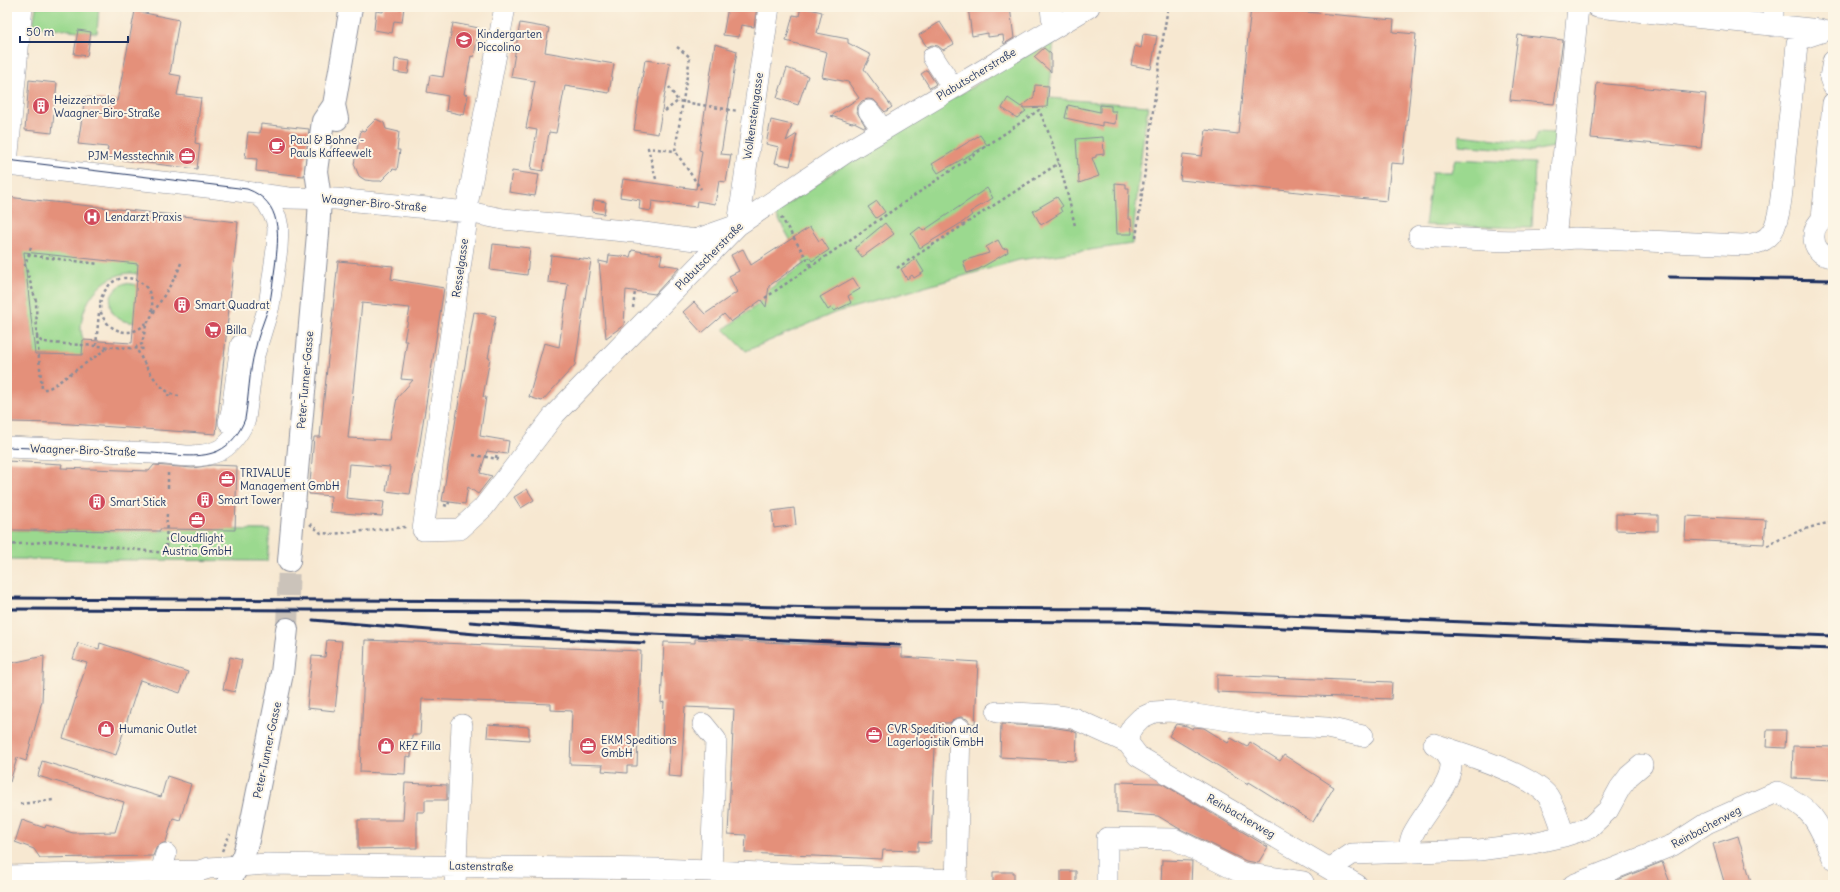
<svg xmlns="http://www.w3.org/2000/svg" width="1840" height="892" font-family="Delius,sans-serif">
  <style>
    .green { fill: #9bd98f; stroke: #5b8476; fill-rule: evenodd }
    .building { fill: #e4907a; fill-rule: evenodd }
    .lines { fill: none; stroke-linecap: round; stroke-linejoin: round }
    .major-tunnel { stroke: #cbc3ba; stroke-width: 22; stroke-dasharray: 22 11; stroke-linecap: butt }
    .minor-casing { stroke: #898c98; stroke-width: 22 }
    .major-casing { stroke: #898c98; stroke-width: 24 }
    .path { stroke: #898c98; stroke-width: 2.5; stroke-dasharray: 3 3; stroke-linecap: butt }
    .minor { stroke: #fff; stroke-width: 21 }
    .major { stroke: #fff; stroke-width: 22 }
    .tram { stroke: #1b2f5e; stroke-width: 1 }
    .rail { stroke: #1b2f5e; stroke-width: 3 }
    .labels { text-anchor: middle; stroke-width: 4; stroke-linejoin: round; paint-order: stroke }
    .poi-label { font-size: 11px; fill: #1b2f5e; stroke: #fcf5e5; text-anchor: start }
    .street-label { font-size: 11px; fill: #1b2f5e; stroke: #fcf5e5 }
  </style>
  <rect width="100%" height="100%" fill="#fcf5e5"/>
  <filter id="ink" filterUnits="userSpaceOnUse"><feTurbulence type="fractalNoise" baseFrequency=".025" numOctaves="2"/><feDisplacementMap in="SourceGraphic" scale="8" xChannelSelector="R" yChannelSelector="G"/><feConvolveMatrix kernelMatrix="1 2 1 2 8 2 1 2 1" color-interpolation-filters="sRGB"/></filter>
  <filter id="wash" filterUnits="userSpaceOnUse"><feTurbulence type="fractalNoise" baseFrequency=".012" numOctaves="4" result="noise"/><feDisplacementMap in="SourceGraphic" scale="16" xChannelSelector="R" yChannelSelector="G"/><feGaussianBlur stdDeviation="0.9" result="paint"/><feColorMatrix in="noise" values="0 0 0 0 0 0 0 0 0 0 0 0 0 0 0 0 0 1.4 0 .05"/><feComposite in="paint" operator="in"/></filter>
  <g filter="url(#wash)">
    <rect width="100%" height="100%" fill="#f7e8d1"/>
    <path class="green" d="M36 7H99L97 33 33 26Z
      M1054 39 1049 98 1148 106 1142 148 1132 244 1019 260 834 313 746 351 724 329 760 303 757 298 804 264 775 213 868 148Z
      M1538 132 1555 133 1554 147 1532 151 1459 145V135L1534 143Z
      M1455 159 1535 163 1532 228 1425 225 1432 172H1451Z
      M23 246 173 267V392H39ZM131 273 142 275 133 381 88 355C86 347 82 339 81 331 80 303 102 274 131 273Z
      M125 283 138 285V322C109 326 99 295 125 283Z
      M172 529 270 530 267 561 7 559V530L160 531Z"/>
    <g id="blocks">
      <path class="building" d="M384 7H404L402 22 394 21 392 33 374 30 376 11 383 12Z
        M728 7H757L754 27 741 25 739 37 723 35Z
        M801 7 822 12 817 33 848 39V43L871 55 864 69 892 107 885 112 874 100 868 99 862 101 858 106 857 112 866 127H864L854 122 852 123 831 116 859 98 848 82 822 77 827 52 786 41 793 15 799 16Z
        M968 7H1010L1014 38 1004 44 1003 35 988 37V33L972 36Z
        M1251 7 1394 20 1393 32 1416 34 1403 164 1391 163 1387 201 1180 180 1183 154 1202 156 1206 130 1238 134Z
        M135 11 179 20 170 74 181 76 177 95 201 98 195 143 200 144 197 169 106 158 108 147 78 144 85 97 117 101Z
        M940 22 954 44 943 50 938 46 932 45 927 47 919 35Z
        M453 23 479 28 474 57 471 56 464 94 468 95 464 115 446 111 448 96 427 92 430 75 443 77Z
        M520 23 549 28 545 52 614 64 609 93 565 86 556 133 549 132 543 171 531 169 537 130 526 128 535 81 511 77Z
        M78 30 91 32 87 56 74 54Z
        M1143 34 1157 36 1151 69 1131 65 1135 46 1141 48Z
        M1518 35 1563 40 1554 104 1510 100Z
        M715 44 737 51 721 154 731 155 726 182 719 181 715 204 697 201 696 207 652 201 651 211 639 209 640 200 620 197 623 179 696 189 702 151 699 150Z
        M1044 48 1051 54V72L1034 57Z
        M395 59 410 61 408 74 394 72Z
        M645 60 670 63 658 134 634 130Z
        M787 68 808 76 798 105 777 98Z
        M927 70 936 84 930 88 921 74Z
        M29 80 57 83 52 133 25 130Z
        M1597 83 1706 94 1701 148 1591 138Z
        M1035 85 1049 86 1047 107 1022 108 1026 111 1017 118 1002 108 1008 98 1021 107 1034 97Z
        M1068 105 1100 112V105L1111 106V111H1116L1115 124 1102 122V126L1065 118Z
        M376 119 384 123 386 129 399 132 397 150H400L397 170 393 169 381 181H374L365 180 359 176 354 164 361 130 364 131Z
        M771 120 792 125 786 141 797 134 790 166 775 163 779 147 766 144Z
        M261 124 309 129 304 176 256 171 257 159 245 158 248 132 260 133Z
        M980 135 987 145 938 173 932 164Z
        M1103 137 1104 154 1096 155V157L1092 158 1099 176 1079 183 1076 139Z
        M512 171 539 175 535 196 509 192Z
        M1115 183 1126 184V188H1129L1128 219H1131L1132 234H1117Z
        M987 188 993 198 970 212 972 215 963 222 920 248 911 234 920 227 923 231Z
        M7 197 238 222 216 434 56 423 11 422 7 396ZM24 252 138 264 132 343 83 340 82 355 35 354Z
        M1057 197 1063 206 1060 208 1062 212 1041 225 1033 211Z
        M594 200 606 202 604 214 592 212Z
        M877 201 885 212 876 218 868 207Z
        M885 223 894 234 862 257 855 248Z
        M810 227 819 241 822 239 829 250 812 261 809 257 769 286 766 307 761 300 731 322 724 314 702 333 683 312 694 302 705 314 737 292 729 276 739 271 731 255 743 249 751 265Z
        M998 240 1003 249 1007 248 1008 252 979 269 967 273 963 261 989 253 986 247Z
        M493 244 530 248 527 275 490 270Z
        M632 250 662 255 660 264 680 267 655 294 626 290 624 325 606 338 599 261 608 263 609 255 630 257Z
        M551 255 591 260 575 365 542 401 529 397 544 343 559 347 568 284 548 282Z
        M916 259 924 272 914 278 912 275 907 279 901 269Z
        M338 261 393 266 391 279 444 288 420 442 410 494 386 491 390 467 349 464 346 498 384 502 382 516 330 512 331 496 309 494 314 437H320ZM362 303 410 308 404 341H407L401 379 413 380 397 398 389 440 348 438Z
        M853 278 860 289 848 296 851 303 834 311 832 307 828 310 820 297Z
        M474 312 496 316 488 358H490L483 397H486L480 436 509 441 507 454 487 451 480 473 492 476 478 494 468 487 465 504 442 501Z
        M7 461 62 464 61 468 149 471 154 465 193 468 212 465 237 466 235 530 160 529V531L7 530Z
        M527 489 534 500 521 508 514 497Z
        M794 508 796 525 774 528 772 511Z
        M1616 514 1658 515V531L1616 530Z
        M1686 516 1766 520 1764 544 1685 540Z
        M695 639 902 648V657L978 662 975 724H971L967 719 961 717 954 719 950 723H936L931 843 918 842V851L883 850 882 859 745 853 746 835 728 834 734 709 685 707 681 777 668 776 670 742H662L664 702 661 703 664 642 695 643Z
        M327 640 342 641 335 711 307 708 312 656 325 657Z
        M365 640 641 651 637 766H627V773L602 771 603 765 570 764 572 711 551 710V704L422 699 420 735H412L411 757 406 756 405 774 360 772Z
        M78 643 99 649 100 643 188 672 180 693 140 680 116 755 63 738 87 663 73 659Z
        M44 656 42 701 26 761 17 758 10 782 7 781V664Z
        M230 657 242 660 235 692 223 689Z
        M1217 675 1392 682 1391 699 1217 692Z
        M488 724 529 727V740L487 737Z
        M1001 724 1050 727 1070 730 1077 733 1076 761 1000 757Z
        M1176 724 1187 726 1193 729 1194 727 1204 728 1228 743 1231 738 1247 747 1250 742 1280 761 1284 755 1334 787 1313 822 1262 790 1249 782 1248 784 1169 736Z
        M1767 730H1786L1785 748 1766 747Z
        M1793 746 1833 747V780L1792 778Z
        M42 761 161 797 167 776 191 784 180 820 173 818 166 842 157 846 153 856 40 858 34 849 15 842 22 820 45 828 46 825 73 833 115 832 124 802 38 776Z
        M1117 782 1161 783 1268 847 1258 863 1246 861 1178 828 1158 816 1117 813Z
        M405 783 447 785V800H425V812H417V848L358 849V820H403Z
        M1738 836 1752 885H1725L1713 844Z
        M1162 860 1192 861 1191 885H1161Z
        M1662 862 1671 885H1605Z
        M1061 871H1076V885H1061Z
        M993 872H1014V885H993Z"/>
    </g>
  </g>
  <g filter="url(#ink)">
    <use href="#blocks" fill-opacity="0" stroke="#898c98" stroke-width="1"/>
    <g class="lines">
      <path class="major-tunnel" d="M287 629 289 561"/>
      <g class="minor-casing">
        <path id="minor" d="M505 7 468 200 466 226 423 530 460 529 483 508 555 414 738 225 848 151 1089 7
          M1051 7 1052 17 1056 26
          M1597 7 1820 30
          M1773 26V7
          M933 57 953 88
          M1833 61 1830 78 1833 86
          M869 111 883 130
          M7 163 22 7
          M7 165 216 188 289 198 336 199 468 212 503 219 644 233 695 240 738 225 769 7
          M1833 216C1808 217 1807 256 1833 257
          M1822 219 1833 103
          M1419 236C1470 239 1523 244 1575 238L1743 245C1755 244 1766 242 1772 232 1782 216 1783 176 1785 156 1789 119 1794 81 1797 43L1803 38 1824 31
          M1555 240 1578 7
          M229 422 232 410 241 345
          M7 447C55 449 103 451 151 453 173 454 197 460 218 451 231 445 239 432 245 419L253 358 269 306 277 249 278 228 276 218 267 202 257 193
          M997 712 1051 715 1073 718 1128 743 1138 756 1357 885
          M703 724 716 740 711 871
          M1128 743 1129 733 1133 726 1141 718 1154 712 1170 711 1254 724 1327 728 1363 736
          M1434 744C1462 753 1531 774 1548 796 1556 808 1560 823 1564 836
          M1408 852C1410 846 1410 839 1413 834 1422 815 1450 786 1451 766 1451 755 1443 749 1435 744
          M1331 868 1352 854 1479 850 1533 843 1564 836 1589 828 1608 810 1620 788 1629 776 1642 765
          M161 872 166 854
          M7 876 199 871 209 868 267 864 656 869 956 880
          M455 885 462 725
          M956 885 960 729
          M1107 885V838L1174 839 1242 873 1303 882
          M1573 885 1673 845 1707 823 1777 792C1814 808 1818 823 1833 858"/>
      </g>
      <g class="major-casing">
        <path id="major" d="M337 119 334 105 351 7
          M289 561 318 234 320 198 316 171 323 121 334 105
          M227 885 243 857 248 840 282 673 287 629"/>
      </g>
      <path class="path" d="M677 47 690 57 675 151 701 189
        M669 87 678 101
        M665 111 678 101 738 111
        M656 179 648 148 675 151
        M781 217 811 266
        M1136 238 1161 51 1168 7
        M31 247 25 265 36 301 37 336 41 341 50 343 145 349
        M28 255 99 264
        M897 268 1059 163
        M765 298 1039 110C1056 147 1066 186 1075 226
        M633 308 635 291
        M146 323C124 348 84 316 107 288 111 282 118 278 125 278 145 278 154 294 152 311
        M37 337 42 389H47L53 386 109 347
        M96 346 99 312
        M179 396C161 395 143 363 136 347L142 344 146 325 177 274 181 263
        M168 397 169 393
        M473 455 499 459
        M496 458 497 452
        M168 488V470
        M444 505 448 506 449 502
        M310 524 321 533 332 534 406 527
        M7 545 56 541 166 553H186
        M1767 546C1787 535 1810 526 1833 522
        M166 553 167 511
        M20 804 53 800
        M222 851 230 834"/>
      <use href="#minor" class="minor"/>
      <use href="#major" class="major"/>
      <path class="tram" d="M7 160 247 189C283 202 279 236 275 267 273 280 272 293 269 306 264 321 258 335 255 350 249 372 249 396 245 419 240 432 231 445 218 451 197 460 173 454 151 453 103 451 55 449 7 447"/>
      <path class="rail" d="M1669 277 1833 280
        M7 598 521 601 826 608 1128 609 1833 636
        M7 609 589 611 900 621 1128 622 1833 649
        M313 620 510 637 645 643
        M470 622 585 631 900 645"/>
    </g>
  </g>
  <defs>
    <g id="school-disc" transform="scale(0.9)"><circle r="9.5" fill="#d1495b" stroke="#fcf5e5"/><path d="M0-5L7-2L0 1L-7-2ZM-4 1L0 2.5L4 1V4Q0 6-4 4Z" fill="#fff"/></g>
    <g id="building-disc" transform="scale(0.9)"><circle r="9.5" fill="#d1495b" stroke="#fcf5e5"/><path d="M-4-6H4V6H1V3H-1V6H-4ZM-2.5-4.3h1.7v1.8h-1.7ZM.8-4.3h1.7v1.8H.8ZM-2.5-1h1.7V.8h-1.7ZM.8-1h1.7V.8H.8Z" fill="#fff"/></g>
    <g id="cafe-disc" transform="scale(0.9)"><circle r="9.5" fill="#d1495b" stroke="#fcf5e5"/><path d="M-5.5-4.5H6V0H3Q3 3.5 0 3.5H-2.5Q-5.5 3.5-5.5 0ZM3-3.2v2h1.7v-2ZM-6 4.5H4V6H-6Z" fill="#fff"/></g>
    <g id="office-disc" transform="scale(0.9)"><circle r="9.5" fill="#d1495b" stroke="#fcf5e5"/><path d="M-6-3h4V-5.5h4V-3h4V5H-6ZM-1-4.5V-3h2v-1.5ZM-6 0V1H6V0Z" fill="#fff"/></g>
    <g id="hospital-disc" transform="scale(0.9)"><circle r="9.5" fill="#d1495b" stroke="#fcf5e5"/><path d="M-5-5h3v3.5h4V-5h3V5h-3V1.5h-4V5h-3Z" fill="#fff"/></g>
    <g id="supermarket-disc" transform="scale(0.9)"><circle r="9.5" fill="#d1495b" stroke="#fcf5e5"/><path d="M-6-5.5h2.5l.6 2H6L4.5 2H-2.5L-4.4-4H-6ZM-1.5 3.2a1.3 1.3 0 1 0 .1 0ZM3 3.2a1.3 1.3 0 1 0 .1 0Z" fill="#fff"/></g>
    <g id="shop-disc" transform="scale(0.9)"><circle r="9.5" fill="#d1495b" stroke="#fcf5e5"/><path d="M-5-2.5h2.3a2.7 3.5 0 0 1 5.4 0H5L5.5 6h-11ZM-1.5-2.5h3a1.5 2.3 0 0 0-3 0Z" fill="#fff"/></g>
  </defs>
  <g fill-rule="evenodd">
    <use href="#school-disc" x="464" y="40"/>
    <use href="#building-disc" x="41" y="106"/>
    <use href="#cafe-disc" x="277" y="146"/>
    <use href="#office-disc" x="187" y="156"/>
    <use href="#hospital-disc" x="92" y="217"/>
    <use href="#building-disc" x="182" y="305"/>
    <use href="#supermarket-disc" x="213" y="330"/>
    <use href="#office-disc" x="227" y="479"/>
    <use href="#building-disc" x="205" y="500"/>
    <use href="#building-disc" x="97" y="502"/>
    <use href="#office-disc" x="197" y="520"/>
    <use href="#shop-disc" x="106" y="729"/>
    <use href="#office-disc" x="874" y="735"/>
    <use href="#shop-disc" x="386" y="746"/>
    <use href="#office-disc" x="588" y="746"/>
  </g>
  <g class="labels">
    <g class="poi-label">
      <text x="477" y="38">Kindergarten<tspan x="477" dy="13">Piccolino</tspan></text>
      <text x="54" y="104">Heizzentrale<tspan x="54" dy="13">Waagner-Biro-Straße</tspan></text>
      <text x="290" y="144">Paul &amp; Bohne -<tspan x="290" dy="13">Pauls Kaffeewelt</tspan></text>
      <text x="174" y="160" text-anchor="end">PJM-Messtechnik</text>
      <text x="105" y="221">Lendarzt Praxis</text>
      <text x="195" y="309">Smart Quadrat</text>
      <text x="226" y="334">Billa</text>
      <text x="240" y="477">TRIVALUE<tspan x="240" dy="13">Management GmbH</tspan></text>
      <text x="218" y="504">Smart Tower</text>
      <text x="110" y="506">Smart Stick</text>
      <text x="197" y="542" text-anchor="middle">Cloudflight<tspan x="197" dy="13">Austria GmbH</tspan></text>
      <text x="119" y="733">Humanic Outlet</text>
      <text x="887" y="733">CVR Spedition und<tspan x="887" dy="13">Lagerlogistik GmbH</tspan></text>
      <text x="601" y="744">EKM Speditions<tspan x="601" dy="13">GmbH</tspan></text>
      <text x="399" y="750">KFZ Filla</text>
    </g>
    <g class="street-label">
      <text transform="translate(976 74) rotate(-31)" y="4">Plabutscherstraße</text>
      <text transform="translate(753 116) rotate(-82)" y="4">Wolkensteingasse</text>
      <text transform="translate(374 203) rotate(5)" y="4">Waagner-Biro-Straße</text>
      <text transform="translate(709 256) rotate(-45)" y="4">Plabutscherstraße</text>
      <text transform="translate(460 268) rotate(-82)" y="4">Resselgasse</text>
      <text transform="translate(305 380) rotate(-85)" y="4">Peter-Tunner-Gasse</text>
      <text transform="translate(83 450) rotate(2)" y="4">Waagner-Biro-Straße</text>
      <text transform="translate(267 750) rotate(-78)" y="4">Peter-Tunner-Gasse</text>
      <text transform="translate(1241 816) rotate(30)" y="4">Reinbacherweg</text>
      <text transform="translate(1706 827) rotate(-28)" y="4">Reinbacherweg</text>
      <text transform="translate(481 866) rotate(1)" y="4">Lastenstraße</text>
    </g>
  </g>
  <rect width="1840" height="892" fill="none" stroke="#fcf5e5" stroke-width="24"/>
  <path d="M20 36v6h108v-6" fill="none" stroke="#1b2f5e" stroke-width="2"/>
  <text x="26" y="36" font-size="12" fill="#1b2f5e" stroke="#fcf5e5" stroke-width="3" paint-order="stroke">50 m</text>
</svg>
